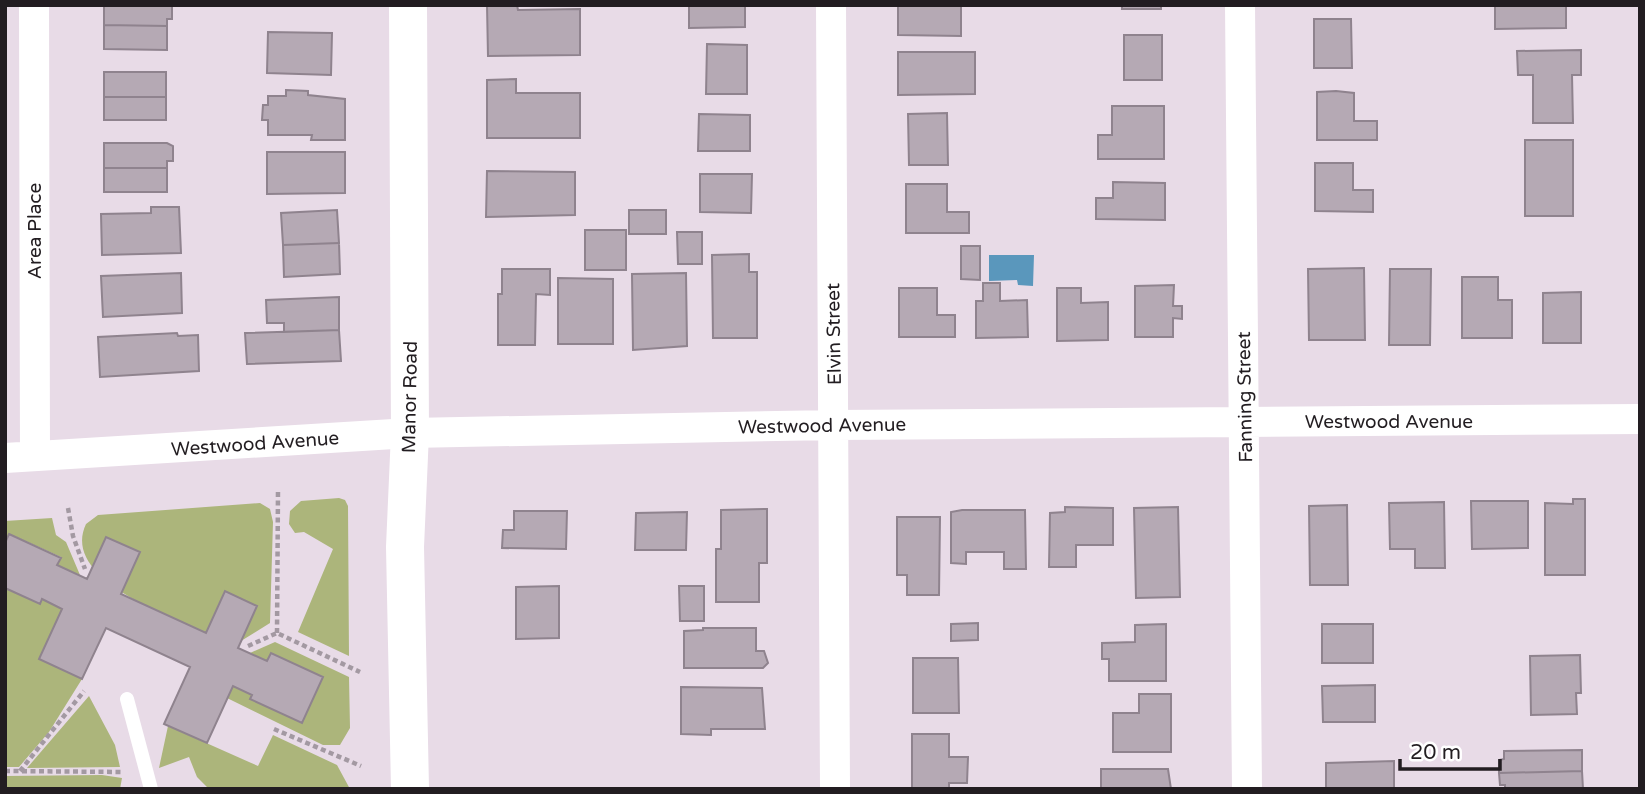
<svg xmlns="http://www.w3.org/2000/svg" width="1645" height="794" font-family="'Varela Round',sans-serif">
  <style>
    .green { fill: #acb57b }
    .water { fill: #5a97bc }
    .building { fill: #b5a9b4; stroke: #8f838e; stroke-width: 2 }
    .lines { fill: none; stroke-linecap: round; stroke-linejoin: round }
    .path { stroke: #a399a2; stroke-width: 4.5; stroke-dasharray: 5 3.5; stroke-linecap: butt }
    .lane { stroke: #fff; stroke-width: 14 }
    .street { stroke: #fff; stroke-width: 30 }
    .secondary { stroke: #fff; stroke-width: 38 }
    .labels { text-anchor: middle; stroke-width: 5; stroke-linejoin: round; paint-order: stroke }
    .street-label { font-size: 19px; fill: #221d21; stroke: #fff }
  </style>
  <rect width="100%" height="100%" fill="#e8dbe7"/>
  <path class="green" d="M339 498 345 500 348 506 349 656 298 632 333 549 304 532 295 533 289 524 290 511 301 501Z
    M260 503 270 509 273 522 270 623 241 641 225 591 206 633C170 616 60 579 86 524L98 515Z
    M52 518 56 535 66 542 80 575 57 565 61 557 10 534 5 543V521Z
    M5 588 40 603 42 599 62 609 39 659 82 679 49 732 19 767H5Z
    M275 642 349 677 350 728 340 745H323L227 698 233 686 252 695 250 699 302 723 323 677 271 653 267 661 250 653Z
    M89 696 115 745 120 767 27 768Z
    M168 726 258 766 273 735 337 765 350 789H209L197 777 189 757 159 768Z
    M102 775 122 778 120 789H5V776Z"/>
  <path class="water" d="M989 255H1034L1033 286 1018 285 1017 280 989 281Z"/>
  <path class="building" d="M104 5H172V19H167V26L104 25Z
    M487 5H517L518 10 580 9V55L488 56Z
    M689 5H745V27L689 28Z
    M898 5H961V36L898 35Z
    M1122 5H1161V9H1122Z
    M1495 5H1566V28L1495 29Z
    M1314 19H1351L1352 68H1314Z
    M104 25 167 26V50L104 49Z
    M268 32 332 33 331 75 267 73Z
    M1124 35H1162V80H1124Z
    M707 44 747 45V94H706Z
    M1581 50V75H1572L1573 123H1533V75H1518L1517 51Z
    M898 52H975V94L898 95Z
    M104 72H166V97H104Z
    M516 79V93H580V138H487V80Z
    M286 90 308 91V95L345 99V140H311L312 135H268V120H262L263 105H268V96H286Z
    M1336 91 1354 93V121H1377V140H1317V92Z
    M104 97H166V120H104Z
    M1112 106H1164V159H1098V135H1112Z
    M947 113 948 165H909L908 114Z
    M699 114 750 115V151H698Z
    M1525 140H1573V216H1525Z
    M104 143H167L173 146V161H167V168H104Z
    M267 152H345V193L267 194Z
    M1315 163H1353V190H1373V212L1315 211Z
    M104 168H167V192H104Z
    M487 171 575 172V215L486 217Z
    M700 174H752L751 213 700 212Z
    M1113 182 1165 183V220L1096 219V198H1113Z
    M906 184H947V212H969V233H906Z
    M151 207H179L181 253 102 255 101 214 151 213Z
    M337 210 339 243 283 245 281 213Z
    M629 210H666V234H629Z
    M585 230H626V270H585Z
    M677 232H702V264H678Z
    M339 243 340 274 284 277 283 245Z
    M961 246H980V280L961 279Z
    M749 254V272H757V338H713L712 255Z
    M1364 268 1365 340H1309L1308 269Z
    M502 269H550V295L536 294 535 345H498V294H502Z
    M1390 269H1431L1430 345H1389Z
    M181 273 182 313 103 317 101 276Z
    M686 273 687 346 633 350 632 274Z
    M1462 277H1498V300H1512V338H1462Z
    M558 278 613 279V344H558Z
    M983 283H1000V301L1027 300 1028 337 976 338V301H983Z
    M1174 285 1173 306H1182V319L1173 318V337H1135V286Z
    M899 288H937V315H955V337H899Z
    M1057 288H1081V303L1108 302V340L1057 341Z
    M1581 292V343H1543V293Z
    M339 297V330L284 332V323H267L266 300Z
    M339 330 341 361 247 364 245 333Z
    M177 333 178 336 198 335 199 371 100 377 98 337Z
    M1573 499H1585V575H1545V503L1573 504Z
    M1471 501H1528V548L1472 549Z
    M1444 502 1445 568H1415V549H1390L1389 503Z
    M1347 505 1348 585H1310L1309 506Z
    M1065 507 1113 508V545H1076V567H1049L1050 513 1065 512Z
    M1178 507 1180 597 1136 598 1134 508Z
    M767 509V563H759V602H716V549H721V510Z
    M962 510H1025L1026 569H1004V552H966V564L951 563V512Z
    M514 511H567L566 549 502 548 503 530H514Z
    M687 512 686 550H635L636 513Z
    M897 517H940L939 595H907V575H897Z
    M9 534 61 558 57 565 87 579 106 537 140 552 121 594 206 633 225 591 257 606 238 648 267 661 271 653 323 677 302 723 250 699 252 695 233 686 207 743 164 724 190 667 106 628 82 679 39 659 62 609 42 599 40 604 5 588V543Z
    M559 586V638L516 639V587Z
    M679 586H704V621H680Z
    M978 623V640L951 641V624Z
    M1166 624V681H1109V659H1102V643L1135 642V625Z
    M1322 624H1373V663H1322Z
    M703 628H756V651H764L768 663 763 668H684V631L703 630Z
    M1580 655 1581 693H1576L1577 714 1531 715 1530 656Z
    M913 658H958L959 713H913Z
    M1375 685V722H1323L1322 686Z
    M681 687 762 688 765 729H711V735L681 734Z
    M1139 694H1171V752H1113V713H1139Z
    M912 734H949V757H968L967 783H949V789H912Z
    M1582 750V771L1499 773V760L1504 759V751Z
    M1394 761V789H1326V763Z
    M1101 769H1168L1171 789H1101Z
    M1582 771 1583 789H1505V785H1500L1499 773Z"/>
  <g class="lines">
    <path class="path" d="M68 508 73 536 85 569
      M277 633 278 490
      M248 646 277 633 360 672
      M274 729 361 766
      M5 771 122 772
      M20 771 84 691"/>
    <path class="lane" d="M127 699 151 789"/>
    <path class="street" d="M34 5 35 456
      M831 5 835 789
      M1240 5 1247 789
      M5 458 410 433 834 425 1640 419"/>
    <path class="secondary" d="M408 5 410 433 405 547 410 789"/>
  </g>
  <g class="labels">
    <g class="street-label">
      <text transform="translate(34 231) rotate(-90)" y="7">Area Place</text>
      <text transform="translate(833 334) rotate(-91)" y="7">Elvin Street</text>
      <text transform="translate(409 397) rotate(-89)" y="7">Manor Road</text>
      <text transform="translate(1244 397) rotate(-91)" y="7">Fanning Street</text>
      <text x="1389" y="428">Westwood Avenue</text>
      <text transform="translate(822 425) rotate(-1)" y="7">Westwood Avenue</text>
      <text transform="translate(255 443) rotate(-4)" y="7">Westwood Avenue</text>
    </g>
  </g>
  <rect width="1645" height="794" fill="none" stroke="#221d21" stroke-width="14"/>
  <path d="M1400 759v10h100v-10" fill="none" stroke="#221d21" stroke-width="3.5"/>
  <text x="1410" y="759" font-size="21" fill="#221d21" stroke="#ffffff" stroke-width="5" paint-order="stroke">20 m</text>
</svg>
